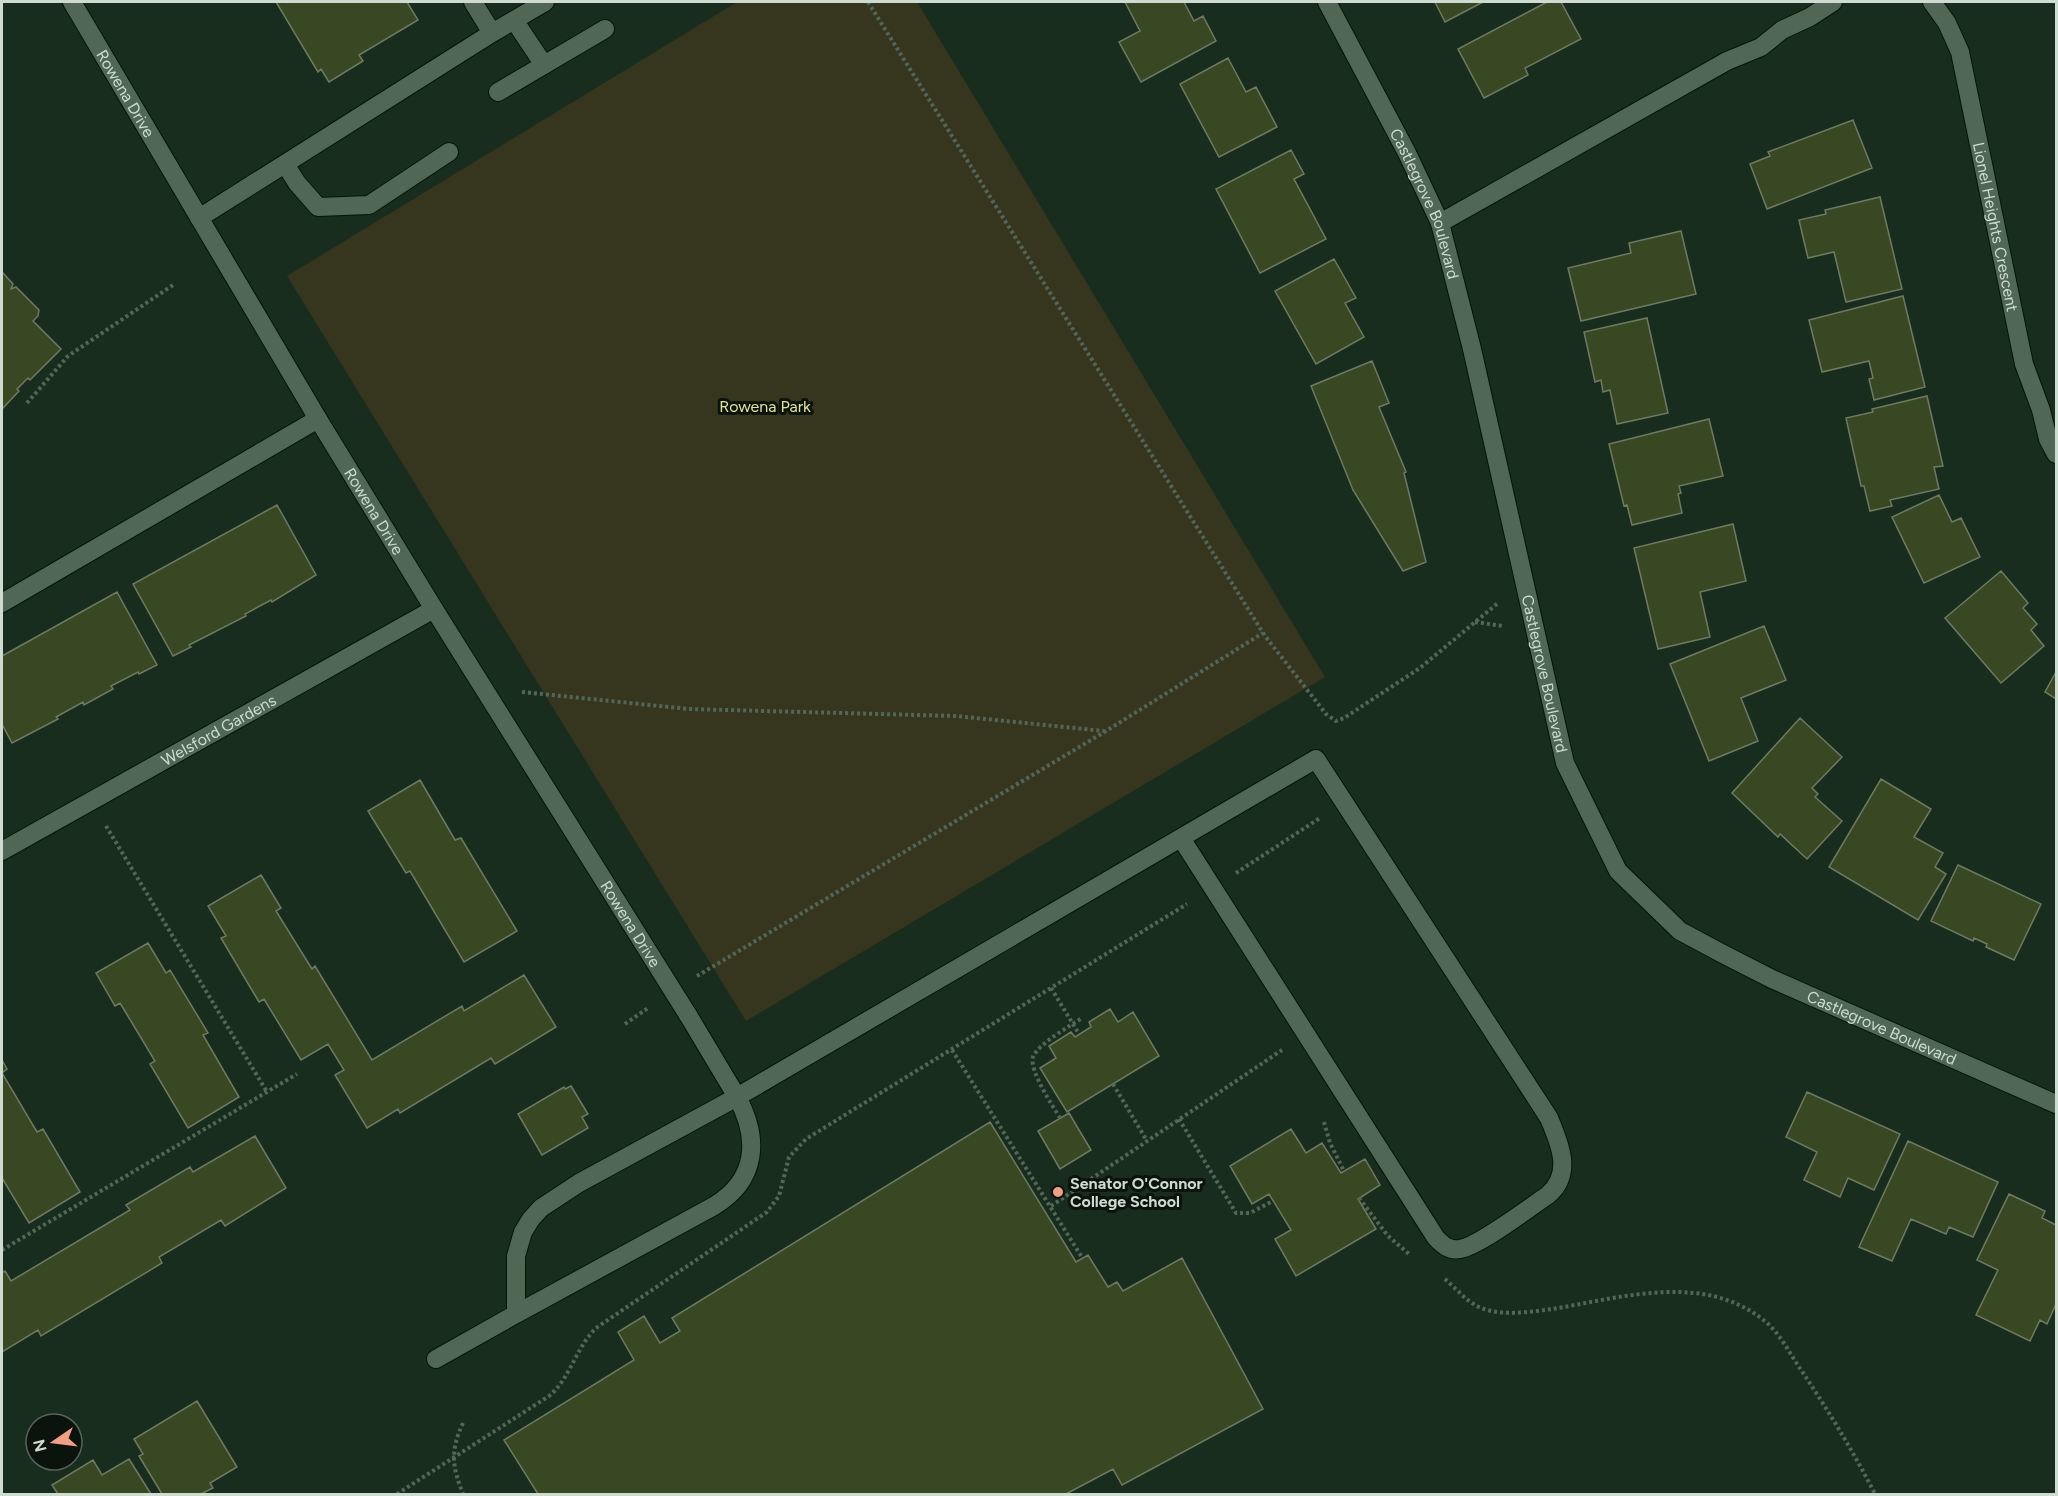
<svg xmlns="http://www.w3.org/2000/svg" width="2058" height="1496" font-family="Figtree,sans-serif">
  <style>
    .green { fill: #36351e }
    .building { fill: #384823; stroke: #6f7a62; stroke-width: 1.5 }
    .lines { fill: none; stroke-linecap: round; stroke-linejoin: round }
    .lane-casing { stroke: #031507; stroke-width: 20 }
    .street-casing { stroke: #031507; stroke-width: 20 }
    .path { stroke: #546658; stroke-width: 4; stroke-dasharray: 3 3; stroke-linecap: butt }
    .lane { stroke: #506755; stroke-width: 18 }
    .street { stroke: #506755; stroke-width: 18 }
    .poi-dot { fill: #f39f84; stroke: #0a130c; stroke-width: 2 }
    .labels { text-anchor: middle; stroke-width: 6; stroke-linejoin: round; paint-order: stroke }
    .street-label { font-size: 16px; fill: #cedbd0; stroke: #0a130c }
    .park-label { font-size: 16px; fill: #e4e199; stroke: #0a130c }
    .poi-label { font-size: 16px; font-weight: bold; fill: #cedbd0; stroke: #0a130c; text-anchor: start }
  </style>
  <rect width="100%" height="100%" fill="#182d1d"/>
  <path class="green" d="M737 2H917L1325 677 746 1021 287 276Z"/>
  <path class="building" d="M276 2H407L418 20 359 55 363 61 329 82 321 69 318 72Z
    M1125 2H1184L1194 21 1203 16 1216 41 1141 82 1119 42 1140 31Z
    M1435 2H1483L1445 22Z
    M1547 2H1561L1581 39 1525 68 1528 75 1484 98 1458 49Z
    M1228 58 1246 92 1256 87 1277 127 1219 157 1180 84Z
    M1853 120 1872 168 1767 209 1750 164 1770 156 1768 152Z
    M1291 150 1304 174 1294 179 1326 239 1260 273 1216 189Z
    M1880 197 1902 289 1846 302 1834 252 1808 258 1799 220 1826 214 1825 210Z
    M1681 231 1696 294 1581 321 1568 268 1631 253 1629 243Z
    M1334 259 1356 298 1345 303 1364 337 1316 364 1275 291Z
    M2 272 13 284 11 289 16 287 39 310 38 316 33 321 61 349 30 380 28 378 17 389 19 391 2 409Z
    M1903 296 1925 387 1874 400 1869 379 1873 378 1869 361 1822 372 1809 320Z
    M1647 318 1668 413 1617 424 1610 390 1603 392 1601 380 1595 382 1584 332Z
    M1372 361 1389 403 1379 407 1406 472 1404 473 1426 562 1403 571 1353 490 1311 386Z
    M1927 396 1943 466 1934 467 1939 489 1890 500 1892 506 1870 511 1864 486H1861L1846 418 1873 412 1872 409Z
    M1709 419 1723 476 1679 486 1681 493 1678 494 1682 513 1632 525 1627 505 1624 506 1609 444Z
    M1939 495 1952 522 1961 518 1980 557 1924 583 1892 517Z
    M277 505 316 575 272 602 271 600 245 614 246 616 189 645 191 647 173 656 133 584Z
    M1733 524 1746 581 1700 592 1710 637 1658 649 1634 548Z
    M2001 571 2028 603 2023 608 2037 624 2031 630 2044 646 2001 683 1945 618Z
    M117 592 157 665 139 674 138 672 111 686 113 689 84 705 83 702 56 717 58 719 12 743 2 724V656Z
    M1764 626 1786 680 1741 698 1758 741 1709 761 1670 664Z
    M2056 672V699L2045 692Z
    M1800 718 1842 757 1812 788 1818 794 1815 797 1842 821 1807 859 1780 834 1778 837 1732 793Z
    M1881 779 1931 809 1914 837 1943 853 1935 867 1946 874 1918 920 1829 867Z
    M420 780 455 840 461 838 517 931 464 962 410 871 406 873 368 811Z
    M1958 865 2041 904 2014 960 1986 947 1987 944 1974 938 1973 941 1931 921Z
    M261 875 281 908 276 911 312 969 315 966 372 1060 462 1006 464 1011 524 975 556 1027 495 1064 491 1058 400 1113 398 1109 367 1128 335 1075 344 1070 328 1044 301 1060 264 999 259 1002 221 938 226 936 208 906Z
    M148 943 166 973 170 970 208 1033 203 1035 239 1097 188 1128 150 1064 155 1061 120 1003 115 1006 96 973Z
    M1110 1009 1118 1022 1133 1012 1159 1056 1067 1112 1040 1068 1056 1058 1049 1046 1071 1032 1075 1037 1091 1027 1089 1022Z
    M2 1060 7 1069 2 1073 37 1132 43 1129 80 1192 29 1223 2 1178Z
    M571 1086 588 1114 582 1117 588 1128 542 1155 518 1114 564 1087 565 1089Z
    M1807 1092 1900 1134 1874 1190 1848 1178 1840 1197 1804 1180 1817 1152 1786 1137Z
    M1069 1113 1091 1150 1060 1169 1038 1131Z
    M990 1122 1076 1262 1088 1255 1108 1287 1117 1282 1123 1291 1182 1258 1263 1409 1122 1485 1113 1469 1066 1494H538L504 1440 634 1360 618 1332 644 1316 660 1343 680 1331 672 1318Z
    M1291 1129 1306 1153 1322 1143 1341 1173 1365 1159 1380 1185 1358 1199 1376 1229 1296 1276 1275 1239 1291 1230 1269 1194 1252 1204 1230 1166Z
    M255 1136 286 1188 225 1226 221 1220 159 1257 162 1263 41 1336 38 1330 2 1352V1273L5 1271 11 1281 130 1210 126 1205 190 1167 193 1172Z
    M1908 1141 1998 1182 1973 1237 1949 1227 1946 1234 1911 1219 1892 1261 1859 1247Z
    M2009 1194 2045 1211 2042 1218 2056 1225V1304L2047 1324 2040 1320 2030 1341 1976 1315 1998 1270 1977 1260Z
    M197 1401 237 1467 210 1483 213 1488 201 1494H162L139 1456 143 1454 134 1439Z
    M129 1459 151 1494H58L52 1485 93 1460 102 1475Z"/>
  <g class="lines">
    <g class="lane-casing">
      <path id="lane" d="M473 2 492 33 545 2
        M514 20 544 65
        M498 92 605 29
        M285 164 297 183 318 207 369 205 449 152
        M199 218 492 33
        M2 603 318 419
        M688 1015 737 1097 1316 759 1549 1118C1560 1144 1573 1174 1548 1195 1530 1207 1479 1246 1460 1249 1449 1251 1443 1245 1436 1238L1181 838
        M436 1359 516 1314V1256L523 1232 531 1219 541 1208 579 1183 737 1097C760 1139 757 1180 714 1206L516 1314"/>
    </g>
    <g class="street-casing">
      <g id="street">
        <path id="s1" d="M72 2 318 419 434 609 688 1015"/>
        <path id="s2" d="M1327 2 1407 153 1440 223 1472 349 1565 763 1618 871 1680 931 1723 954 1772 979 2056 1104"/>
        <path id="s3" d="M1932 2 1947 23 1960 52 2024 364 2041 410 2048 439 2056 454"/>
        <path d="M1440 223 1727 61 1761 47 1782 30 1810 17 1833 2"/>
        <path id="s4" d="M2 851 434 609"/>
      </g>
    </g>
    <path class="path" d="M868 2 1265 636 1326 714 1336 721 1344 718 1420 668 1498 603
      M27 403 68 356 173 285
      M1475 622 1503 626
      M522 692 689 709 956 716 1104 731
      M106 826 267 1092
      M1236 873 1320 818
      M697 976 1106 731 1263 633
      M1051 988 1079 1034
      M625 1024 648 1008
      M952 1050 1083 1259
      M1113 1084 1147 1141
      M1060 1118C1053 1106 1029 1071 1033 1057 1038 1044 1070 1026 1082 1018
      M1179 1119 1236 1213H1250L1273 1201
      M1324 1122 1330 1143 1344 1171
      M1359 1198 1388 1236 1409 1254
      M1051 1206 1282 1050
      M2 1250 297 1074
      M1445 1279C1457 1289 1468 1304 1484 1309 1505 1316 1530 1312 1552 1309 1621 1298 1705 1271 1766 1322 1781 1335 1790 1354 1801 1370 1828 1410 1853 1451 1875 1494
      M463 1423C450 1451 452 1466 463 1494
      M397 1494 549 1396C570 1379 575 1349 596 1328L767 1212 779 1196 789 1157 806 1139 1187 904"/>
    <use href="#lane" class="lane"/>
    <use href="#street" class="street"/>
  </g>
  <circle class="poi-dot" cx="1058" cy="1192" r="6"/>
  <g class="labels">
    <g class="street-label">
      <text dy="6" stroke="none"><textPath href="#s1" startOffset="106">Rowena Drive</textPath></text>
      <text dy="6" stroke="none"><textPath href="#s2" startOffset="225">Castlegrove Boulevard</textPath></text>
      <text dy="6" stroke="none"><textPath href="#s3" startOffset="236">Lionel Heights Crescent</textPath></text>
      <text dy="6" stroke="none"><textPath href="#s1" startOffset="592">Rowena Drive</textPath></text>
      <text dy="6" stroke="none"><textPath href="#s2" startOffset="711">Castlegrove Boulevard</textPath></text>
      <text dy="6" stroke="none"><textPath href="#s4" startOffset="248">Welsford Gardens</textPath></text>
      <text dy="6" stroke="none"><textPath href="#s1" startOffset="1078">Rowena Drive</textPath></text>
      <text dy="6" stroke="none"><textPath href="#s2" startOffset="1233">Castlegrove Boulevard</textPath></text>
    </g>
    <g class="park-label">
      <text x="765" y="412">Rowena Park</text>
    </g>
    <g class="poi-label">
      <text x="1070" y="1189">Senator O'Connor<tspan x="1070" dy="18">College School</tspan></text>
    </g>
  </g>
  <rect width="2058" height="1496" fill="none" stroke="#cedbd0" stroke-width="6"/>
  <g transform="translate(54 1442) rotate(256)"><circle r="28" fill="#0a130c" stroke="#58635a" stroke-width="1.5"/>
  <path d="M0-4.5L10 22L0 15L-10 22Z" fill="#f39f84"/>
  <text y="-9" font-size="16" font-weight="bold" text-anchor="middle" fill="#cedbd0">N</text>
  </g>
</svg>
